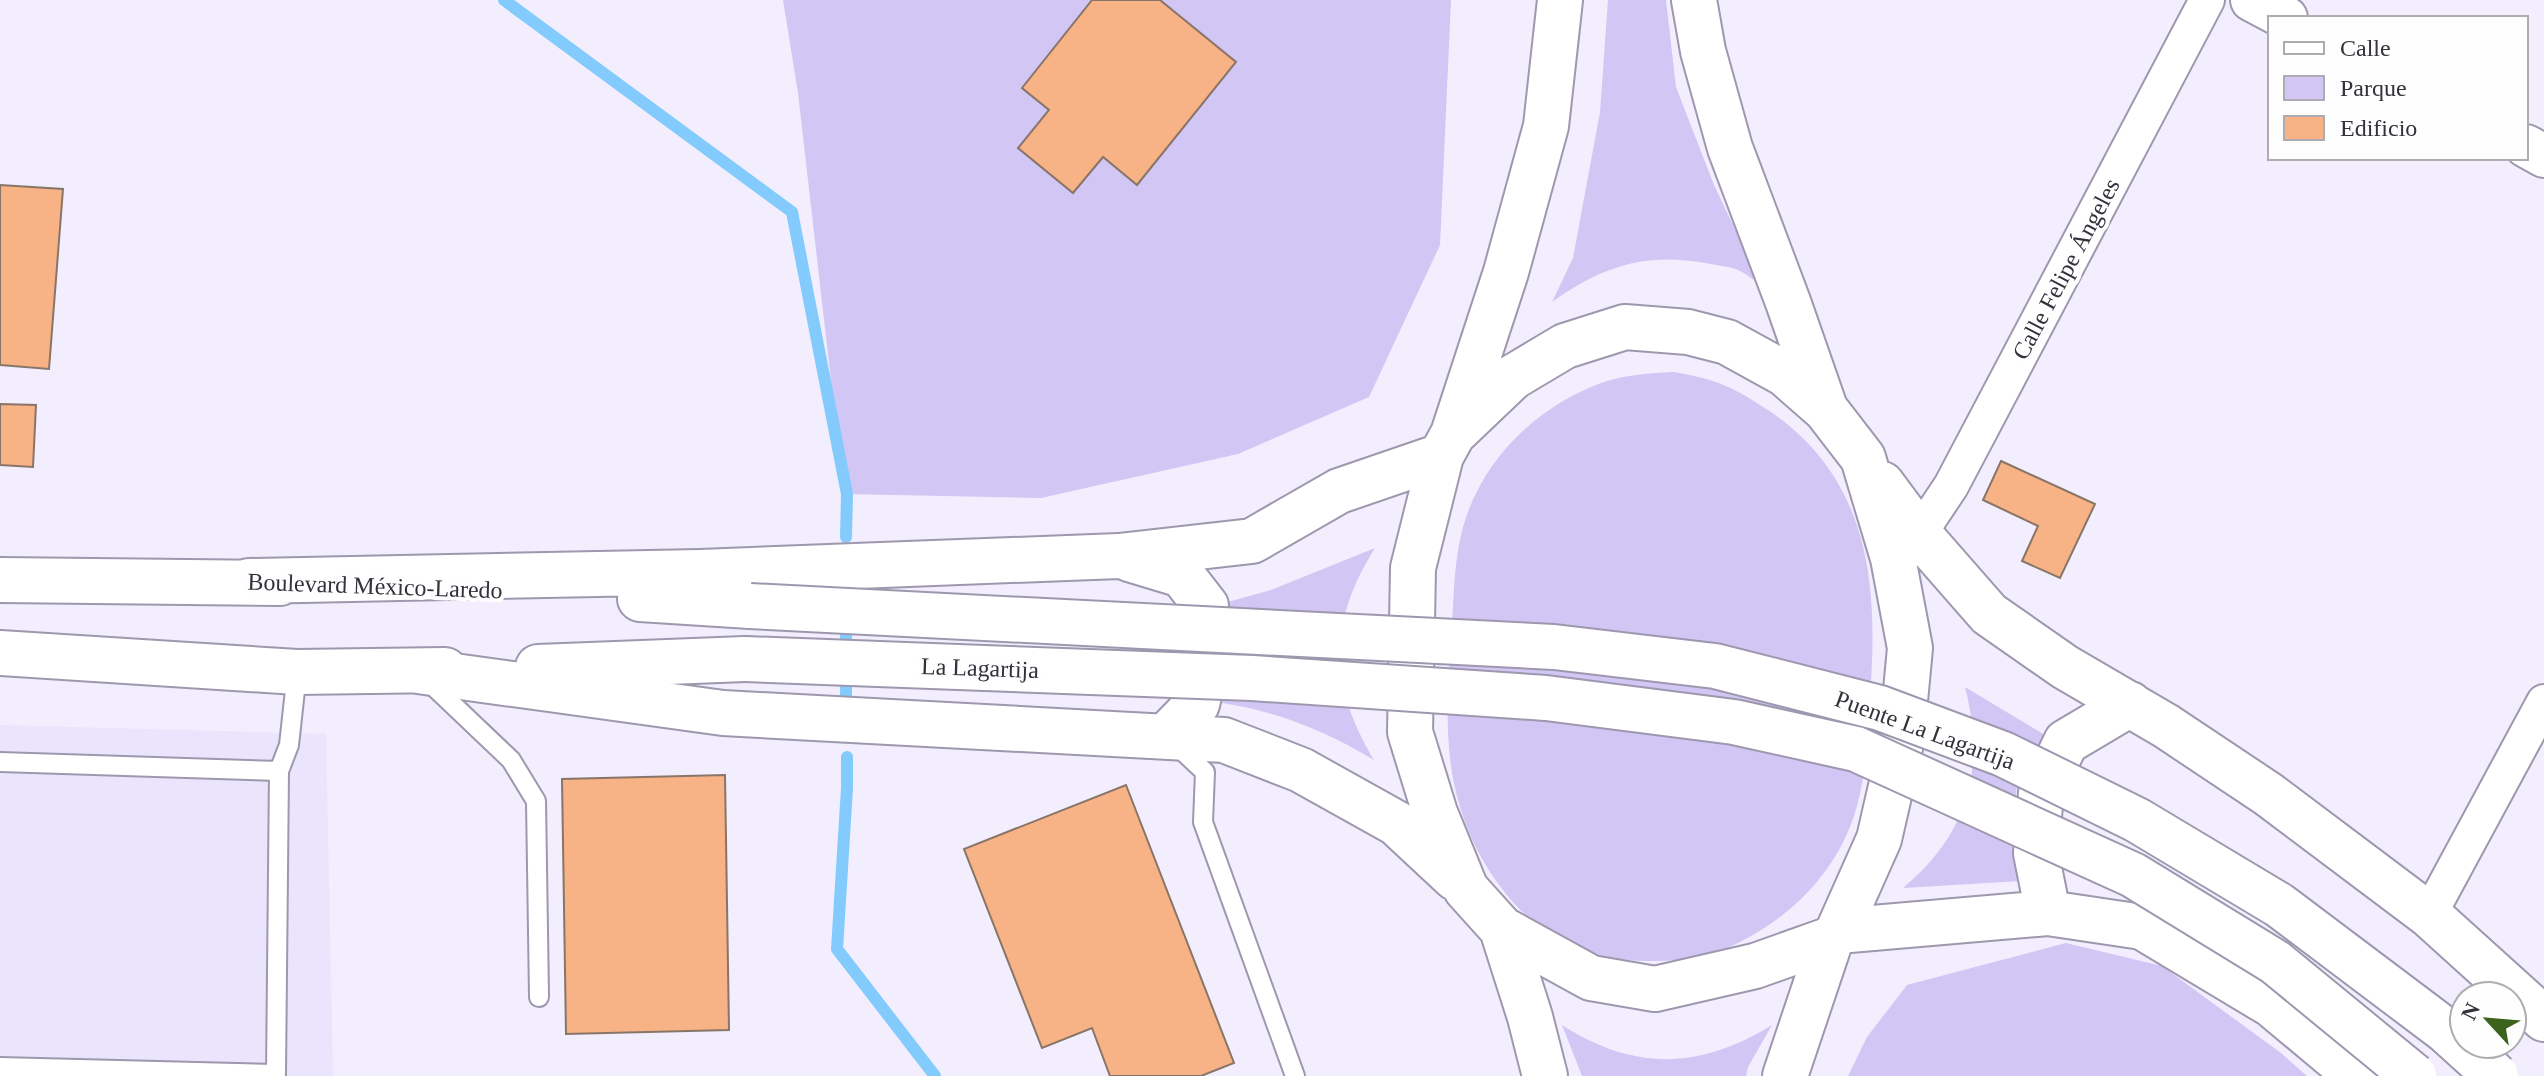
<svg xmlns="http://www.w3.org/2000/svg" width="2544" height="1076" font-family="'Times New Roman',serif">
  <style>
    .built { fill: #eae4fd }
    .green { fill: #d2c6f5 }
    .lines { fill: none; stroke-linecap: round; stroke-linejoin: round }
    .stream { stroke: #82cbfc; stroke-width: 12 }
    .building { fill: #f7b285; stroke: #897568; stroke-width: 2 }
    .service-casing { stroke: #9d98ae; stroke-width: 22 }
    .minor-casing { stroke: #9d98ae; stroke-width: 38 }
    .tertiary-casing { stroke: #9d98ae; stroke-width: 46 }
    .primary-casing { stroke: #9d98ae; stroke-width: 48 }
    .service { stroke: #fff; stroke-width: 18 }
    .minor { stroke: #fff; stroke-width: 34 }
    .tertiary { stroke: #fff; stroke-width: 42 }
    .primary { stroke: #fff; stroke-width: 44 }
    .primary-bridge-casing { stroke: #9d98ae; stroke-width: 48; stroke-linecap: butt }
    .primary-bridge { stroke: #fff; stroke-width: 44 }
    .labels { text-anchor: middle; stroke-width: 8; stroke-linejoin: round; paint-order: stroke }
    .street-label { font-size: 24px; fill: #34313a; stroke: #fefefe }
  </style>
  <rect width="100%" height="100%" fill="#f2eefd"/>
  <path class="built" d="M0 725 326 734 333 1076H0Z"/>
  <path class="green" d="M783 0H1451L1440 245 1369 397 1238 454 1041 498 844 494 798 93Z
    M1608 0H1666L1676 87 1714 185 1762 286C1754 280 1745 273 1736 269 1726 266 1715 265 1705 263 1645 252 1601 267 1552 302L1573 258 1600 112Z
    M1674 372C1719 380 1733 387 1771 412 1874 483 1879 594 1869 708 1867 738 1866 769 1859 798 1844 864 1796 915 1736 944 1709 957 1678 962 1648 961 1619 961 1587 955 1561 941 1514 915 1478 863 1462 813 1443 757 1447 699 1451 641 1454 603 1453 563 1463 527 1482 460 1536 407 1601 383 1624 375 1649 373 1674 372Z
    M1375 548C1328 623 1329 685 1374 760 1324 730 1279 712 1222 703L1241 649 1238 619 1224 603 1271 590Z
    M1965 687 2045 735 2018 781 2011 824 2021 881 1903 888C1968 834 1986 769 1965 687Z
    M2066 943 2162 966 2281 1053 2307 1076H1848L1867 1037 1907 985Z
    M1562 1025C1634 1071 1699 1070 1772 1025L1748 1067 1746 1076H1582Z"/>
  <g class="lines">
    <path class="stream" d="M504 0 792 212 847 494 846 537
      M846 617V709
      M847 757V788L837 949 935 1076"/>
  </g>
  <path class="building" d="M1092 0H1160L1236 62 1137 185 1103 157 1073 193 1018 148 1049 110 1022 88Z
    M0 185 63 189 49 369 0 365Z
    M0 404 36 405 33 467 0 465Z
    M2001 461 2095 504 2060 578 2022 561 2038 526 1983 500Z
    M725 775 729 1030 566 1034 562 779Z
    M1126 785 1234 1063 1201 1076H1110L1092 1028 1042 1048 964 849Z"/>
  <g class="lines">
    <g class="service-casing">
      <path id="service" d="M429 682 511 760 536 801 539 997
        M1175 744 1205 772 1203 822 1295 1076
        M0 762 279 771 276 1074 0 1067
        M279 771 289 745 297 672"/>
    </g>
    <g class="minor-casing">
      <path id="minor" d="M1919 534 1951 486 2207 0
        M2429 915 2544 702"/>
    </g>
    <g class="tertiary-casing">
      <path id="tertiary" d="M2252 0 2286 18
        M2526 146 2544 156"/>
    </g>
    <g class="primary-casing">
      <path id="primary" d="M1694 0 1703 51 1730 148 1788 302 1825 408
        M1454 431 1506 272 1546 126 1560 0
        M1882 484 1919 534 1989 614 2065 667 2166 726 2268 794 2429 915 2544 1019
        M1129 559 1182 575 1206 606V667L1197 704 1166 736
        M0 580 280 583
        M249 581 700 572 1119 556 1252 541 1339 491 1441 456
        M640 599 750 606
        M0 653 297 672 445 670
        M538 667 745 659
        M418 671 723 713 1224 740 1301 770 1396 823 1455 878
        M2048 913 2036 853 2041 793 2066 742 2130 704
        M1502 929 1530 1017 1545 1076
        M1838 931 2048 913 2142 927 2272 1005 2357 1076
        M1785 1076 1831 939 1838 931 1879 839 1901 743 1910 648 1893 558 1863 458 1826 410 1785 374 1727 342 1688 332 1625 327 1565 346 1513 377 1453 434 1441 456 1413 568 1410 732 1435 813 1466 889 1502 929 1591 978 1655 989 1755 966 1831 939"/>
    </g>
    <use href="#service" class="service"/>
    <use href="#minor" class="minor"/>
    <use href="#tertiary" class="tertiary"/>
    <use href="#primary" class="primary"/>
    <g class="primary-bridge-casing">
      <path id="primary-bridge" d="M750 606 1554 647 1715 666 1880 708 2003 754 2137 820 2279 905 2445 1030 2496 1076
        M745 659 1252 678 1546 698 1734 722 1856 749 2133 875 2275 962 2414 1076"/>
    </g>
    <use href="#primary-bridge" class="primary-bridge"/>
  </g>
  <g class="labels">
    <g class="street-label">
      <text transform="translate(2066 269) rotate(-62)" y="8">Calle Felipe Ángeles</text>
      <text transform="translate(375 586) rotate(2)" y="8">Boulevard México-Laredo</text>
      <text transform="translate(980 668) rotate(2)" y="8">La Lagartija</text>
      <text transform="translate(1925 730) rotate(20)" y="8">Puente La Lagartija</text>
    </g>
  </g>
  <rect x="2268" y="16" width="260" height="144" fill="#fefefe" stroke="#adacb0" stroke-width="2"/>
  <rect x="2284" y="42" width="40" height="12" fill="#ffffff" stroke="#adacb0" stroke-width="2"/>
  <text x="2340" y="56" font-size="24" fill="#34313a">Calle</text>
  <rect x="2284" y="76" width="40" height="24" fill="#d2c6f5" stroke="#adacb0" stroke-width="2"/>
  <text x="2340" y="96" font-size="24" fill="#34313a">Parque</text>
  <rect x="2284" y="116" width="40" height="24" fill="#f7b285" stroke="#adacb0" stroke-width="2"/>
  <text x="2340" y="136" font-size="24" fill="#34313a">Edificio</text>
  <g transform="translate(2488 1020) rotate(296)"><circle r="38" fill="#fefefe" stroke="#adacb0" stroke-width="2"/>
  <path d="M0-6L14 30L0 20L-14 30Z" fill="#3b631d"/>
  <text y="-12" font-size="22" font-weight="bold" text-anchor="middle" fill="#34313a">N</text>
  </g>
</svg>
